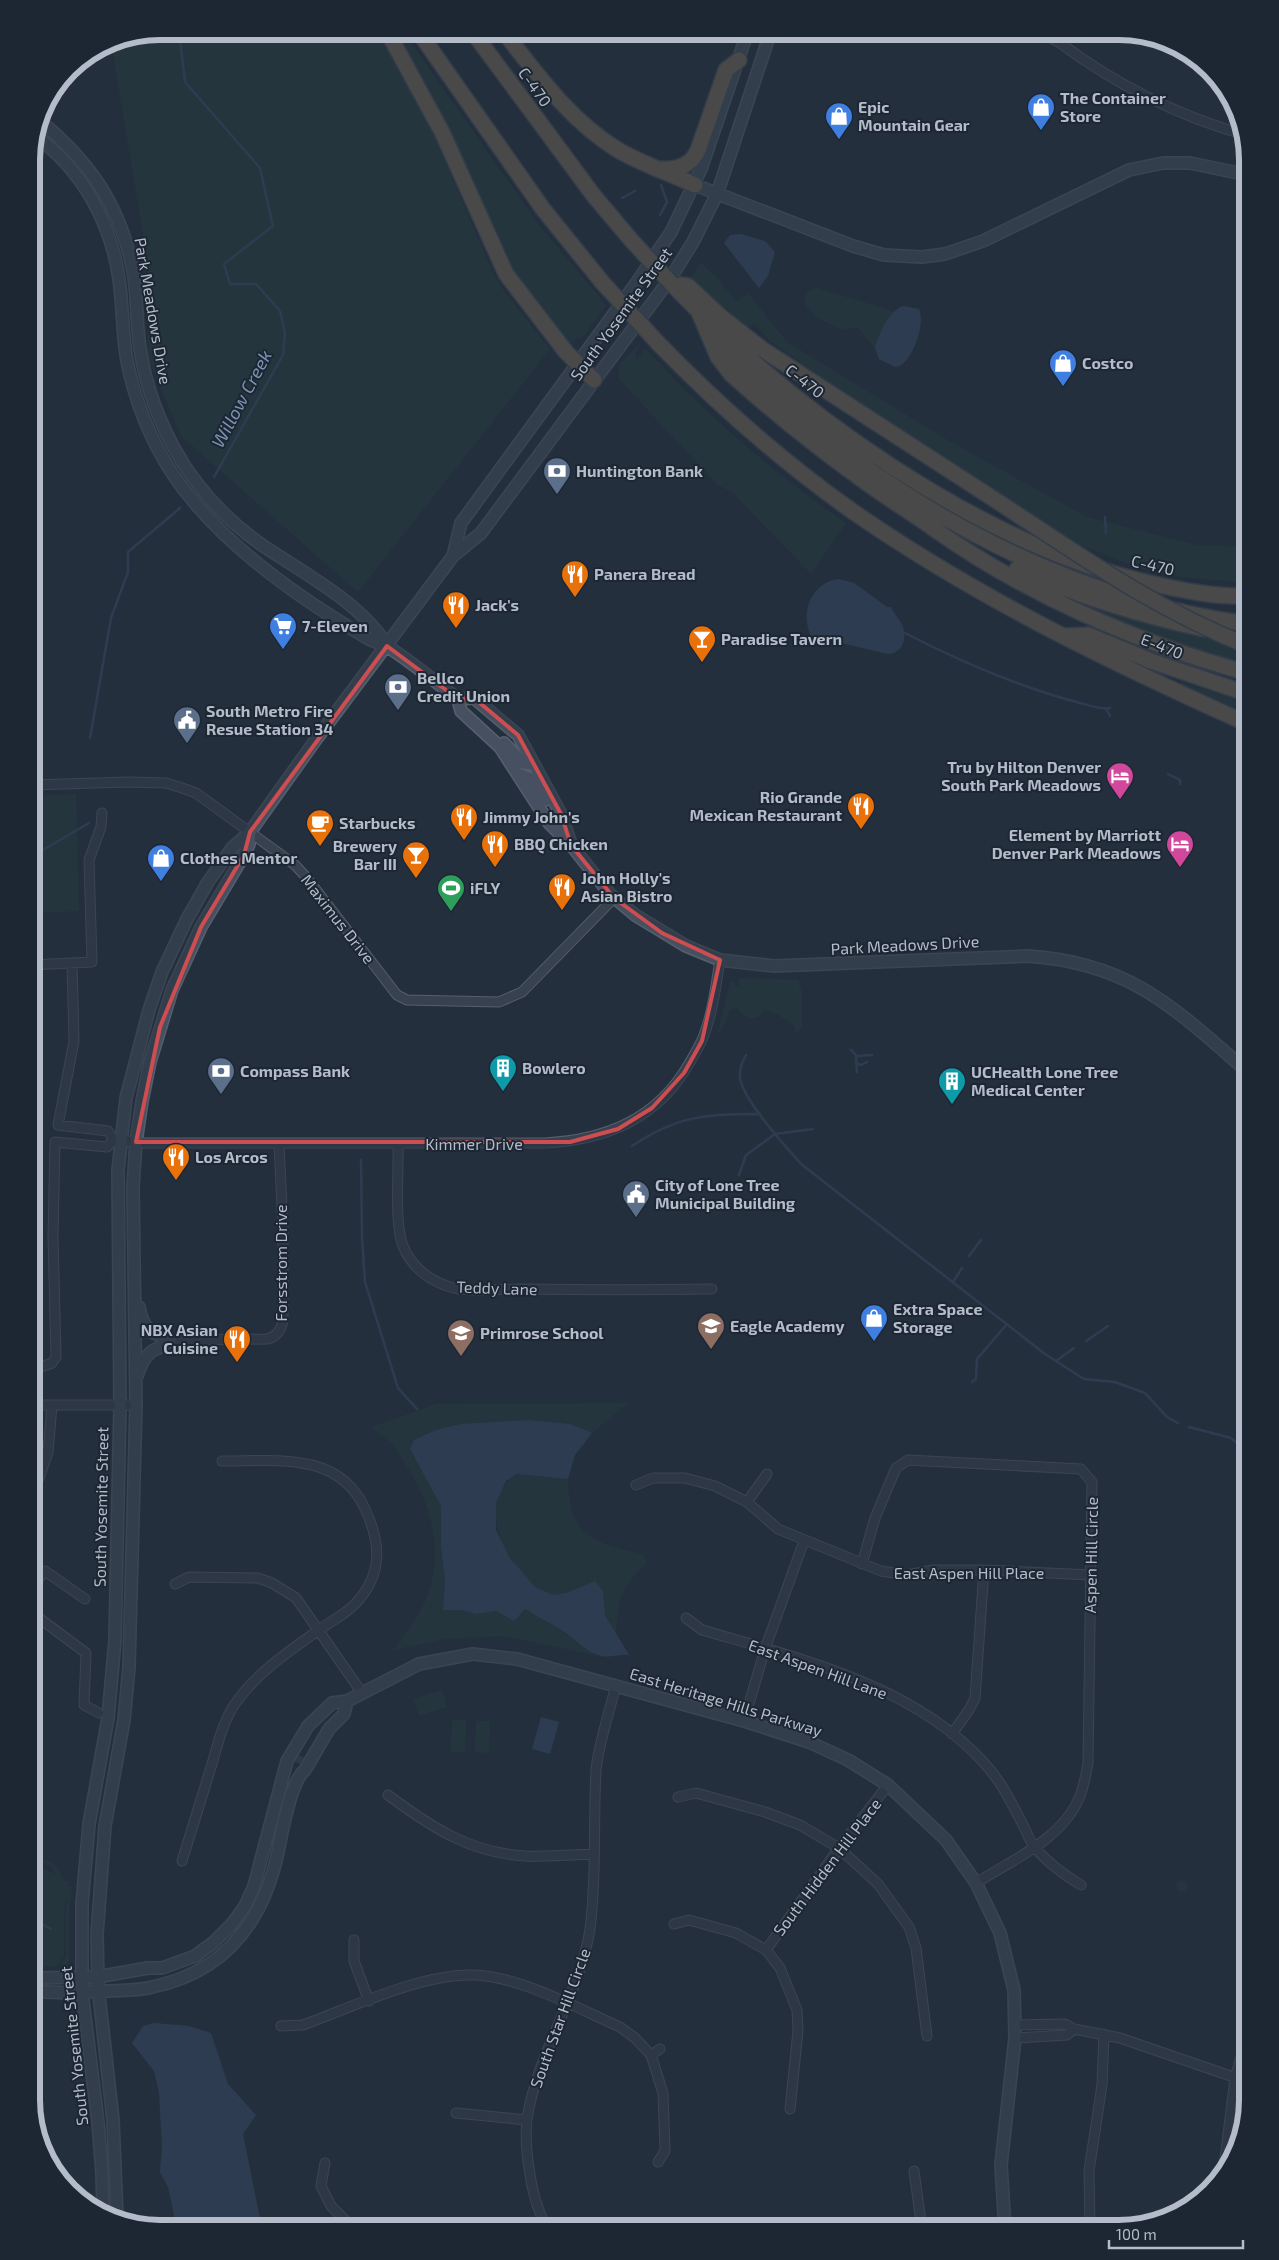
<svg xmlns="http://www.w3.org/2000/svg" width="1279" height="2260" font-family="'Exo 2',sans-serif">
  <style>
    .green { fill: #263c3f }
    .water { fill: #394c67 }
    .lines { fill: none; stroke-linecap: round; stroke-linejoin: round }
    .stream { stroke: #394c67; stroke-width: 2.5 }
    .secondary-tunnel { stroke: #3a4453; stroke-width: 11; stroke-dasharray: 11 5.5; stroke-linecap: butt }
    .street-casing { stroke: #565f6c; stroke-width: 11 }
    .secondary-casing { stroke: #565f6c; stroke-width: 14 }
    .highway-casing { stroke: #434c59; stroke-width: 18 }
    .street { stroke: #38414e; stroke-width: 9 }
    .secondary { stroke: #465061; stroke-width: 11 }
    .highway { stroke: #746855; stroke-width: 15 }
    .highway-bridge-casing { stroke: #434c59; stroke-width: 18; stroke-linecap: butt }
    .highway-bridge { stroke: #746855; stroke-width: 15 }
    .marked { fill: none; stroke: #ce4d50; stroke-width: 4; stroke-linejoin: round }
    .labels { text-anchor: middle; stroke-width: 4; stroke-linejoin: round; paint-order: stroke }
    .street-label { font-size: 16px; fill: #b4bcc9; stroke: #1d2633 }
    .poi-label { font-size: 16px; font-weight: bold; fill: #b4bcc9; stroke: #1d2633; text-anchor: start }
    .water-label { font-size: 18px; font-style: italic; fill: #7c92b1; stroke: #1d2633 }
    .rim { fill: none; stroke: #b4bcc9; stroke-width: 6 }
  </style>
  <rect width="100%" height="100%" fill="#242f3e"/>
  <path class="green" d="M160 31H377L433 134 494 275 504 291 550 349 358 592 181 436 148 357V263L111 41Z
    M395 31H403L539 225 606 305 583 337 574 340V344L567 340 509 263 436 106Z
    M701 263 714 275 737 301 748 294 750 296 787 342 949 441 1087 517 1196 545 1248 547V583L1182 577 1136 567 1063 538 799 366 801 362 771 342 754 323 746 330 690 278Z
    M817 288 893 311 875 348 858 328C852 327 847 330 842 329 829 325 806 313 804 299 807 293 810 288 817 288Z
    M640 343 641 344 636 352V359L646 349C705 414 773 473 846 523L811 574 732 492 718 485 642 404 638 397 636 398 618 377 620 364Z
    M1097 606 1208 636 1248 652V666L1157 636 1095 610Z
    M1181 682 1248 704V714L1180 684Z
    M76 794 79 911 31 913V796Z
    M740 978 799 980V986L802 992V1028L795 1034 794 1026 779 1015 765 1010C755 1024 746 1017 736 1008L730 1010 720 1034 718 1033 730 982 734 983 737 987 740 985 738 982Z
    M628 1403 592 1433 570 1424 529 1420 461 1424 436 1430 410 1449 441 1506V1547L445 1579 443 1610H462L476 1614 496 1611 514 1621 525 1609 563 1631 577 1644 604 1657 504 1636 445 1639 393 1650C407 1632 421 1614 429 1592 444 1547 430 1501 404 1462 400 1456 397 1449 392 1443 385 1437 377 1432 371 1427L437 1404Z
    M517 1474 568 1479C567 1487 569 1495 570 1503 576 1541 609 1546 642 1554L647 1563C620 1588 619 1598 616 1633L605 1615 603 1591 595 1581C583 1586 565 1598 552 1595 538 1592 530 1582 521 1572 498 1544 480 1499 517 1474Z
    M442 1690 447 1707 419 1716 413 1699Z
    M452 1720H466L465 1752H451Z
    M476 1721H490L489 1753 475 1752Z
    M31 1854 54 1864 64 1880 69 1883 68 1886 72 1887 69 1908V1960L66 1967 69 2004 60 2000 31 1998V1994L65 1996 61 1965 66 1955V1910L68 1895 64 1907V1957L56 1966 31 1967V1862L56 1875 50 1865 31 1859Z
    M1176.5 1886a5.5 5.5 0 1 1 11 0a5.5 5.5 0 1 1-11 0Z"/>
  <path class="water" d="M741 234 765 241 775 252 768 276 759 288 724 243 730 235Z
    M903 306 919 309C926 323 912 366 895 367L879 359 875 348C880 333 887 312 903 306Z
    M838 579 854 583 887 607H891C893 613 901 620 903 627 907 641 902 653 888 654L811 636C800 613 811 583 838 579Z
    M529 1420 570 1424 592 1433 575 1455 568 1479 517 1474 506 1481 496 1503V1530L510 1558 535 1587 553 1595 567 1593 595 1581 603 1591 605 1615 629 1655C620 1654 609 1658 602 1656 585 1652 576 1640 563 1631 551 1623 537 1617 525 1609L514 1621 496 1611 476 1614 462 1610H443L445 1579 441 1547V1506L410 1449 414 1440 436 1430 461 1424Z
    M541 1717 559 1722 550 1754 532 1749Z
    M154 2023 189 2026 211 2033 228 2084 256 2115 243 2134 262 2229 177 2228 168 2187 160 2172 162 2147 159 2093 154 2071 132 2043 143 2026Z"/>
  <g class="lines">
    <path class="stream" d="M179 31 185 82 260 168 273 226 224 264 230 284H256L280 311 285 333 283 355 214 477
      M622 198 635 191
      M660 215 667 202 661 185
      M1105 517 1106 533
      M903 632C959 661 1019 687 1080 703 1090 705 1100 710 1110 708
      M1106 709 1110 716
      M90 738 111 618 128 572V552L180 508
      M1168 774 1180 780V784
      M31 857 89 823
      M851 1050 857 1056 872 1055
      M746 1055C742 1062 739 1069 740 1078 743 1100 786 1147 801 1164L1045 1354 1084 1379 1115 1382 1145 1393 1167 1417 1178 1423
      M856 1056 857 1072
      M856 1063 861 1065 867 1062
      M632 1146C678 1115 708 1114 760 1114
      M361 1160 362 1237 365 1282 398 1388 417 1409
      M739 1175 746 1155 775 1134 813 1129
      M969 1256 981 1240
      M953 1282 962 1268
      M1086 1341 1108 1326
      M1056 1361 1074 1348
      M972 1382 976 1379 977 1359 1007 1324
      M1189 1427 1231 1438 1245 1450
      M31 1918 51 1929"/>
    <path class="secondary-tunnel" d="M299 1764 303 1757"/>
    <g class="street-casing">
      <path id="street" d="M1040 32C1046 37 1053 38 1060 43 1114 83 1176 115 1242 134
        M1057 41 1067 32
        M31 785 128 782 166 783 182 788 196 793 295 865 307 878 397 995 407 1000 499 1002 522 992 614 898
        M31 965 92 962 89 860 101 827 102 813
        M120 1140 145 1143H544C606 1140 658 1119 690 1062 695 1053 701 1044 704 1035 713 1011 716 985 720 960
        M398 1144C399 1170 394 1224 403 1246 411 1267 432 1283 454 1288 475 1292 500 1289 522 1289 585 1290 649 1290 712 1289
        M170 1340 267 1339C277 1337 281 1330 283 1321V1227L279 1144
        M31 1366 41 1367 52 1363 56 1357 53 1236 55 1142 107 1147 114 1140 108 1131 58 1125 74 1041 72 963
        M31 1405H136
        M31 1451 48 1453
        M636 1485 653 1478H685L715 1486 747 1502 778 1529 881 1571 907 1575 933 1570H984L1091 1575
        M31 1500 48 1453 52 1405
        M747 1502 767 1474
        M862 1564 875 1518 896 1468 908 1460 1081 1469 1092 1482 1088 1763C1086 1774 1084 1786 1080 1796 1063 1839 1012 1860 976 1883
        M175 1584 189 1577 258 1578 272 1583 296 1598 362 1693
        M31 1588 45 1571 85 1599
        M31 1612 86 1653 84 1705 99 1713
        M686 1618 702 1630C801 1659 915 1685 986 1765 1002 1783 1011 1802 1022 1823 1026 1830 1029 1840 1034 1846 1044 1860 1067 1877 1081 1885
        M744 1721 765 1649 804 1541
        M952 1734 969 1710 975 1698 984 1570
        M388 1795C431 1827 470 1853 525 1856 548 1857 572 1855 594 1854
        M678 1797 696 1793 765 1812 800 1825 839 1848 878 1884 909 1927 916 1948 927 2036
        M182 1861C192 1829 202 1796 212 1764 218 1743 224 1718 237 1701 258 1672 288 1652 316 1632 329 1622 345 1615 356 1603 383 1574 381 1543 365 1509 339 1451 275 1461 222 1461
        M674 1924 689 1920 736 1933 766 1950 780 1968 797 2010 798 2031 790 2109
        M354 1940V1961L369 2001
        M766 1950 839 1848 888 1785
        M1015 2025 1065 2024 1074 2029 1120 2038 1248 2082
        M281 2026 303 2025C352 2007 423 1973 474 1975 519 1976 579 2009 620 2027L635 2038 651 2055 663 2093 665 2151 658 2162
        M1015 2038 1067 2035 1074 2029
        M651 2055 660 2049
        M456 2113 527 2120
        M325 2163 321 2186 331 2206 346 2221 367 2229
        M914 2171 922 2229
        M1223 2175 1235 2078 1248 2034
        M526 2229 543 2221
        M548 2229C538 2213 533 2193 530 2175 527 2157 525 2137 527 2119 537 2052 580 1995 590 1929 597 1876 593 1823 596 1770 598 1746 610 1710 616 1685
        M1090 2229 1089 2171 1102 2085 1104 2034"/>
    </g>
    <g class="secondary-casing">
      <path id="secondary" d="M39 120C88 160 119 203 132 266 137 287 136 308 138 330 141 371 154 411 174 448 195 486 226 520 262 545 303 573 362 603 387 646
        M35 136C82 169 111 223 119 279 123 306 122 334 127 361 135 401 150 439 172 473 217 541 297 597 367 638 373 642 381 643 388 647 412 662 435 682 458 699L461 711 500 747 549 823 571 845 610 894 635 915 686 946 720 960 774 966 1028 956C1131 963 1174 1008 1248 1072
        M695 185 853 246 884 255 922 257 945 254 983 241 1129 170 1163 163H1190L1248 175
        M453 556 461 523 635 285 671 232 701 169 748 31
        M458 699 474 698 518 735 561 814 571 844
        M504 743 523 763 533 764
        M519 774 533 780 545 800
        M137 1376C141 1365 145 1354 156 1349 162 1346 166 1345 170 1340 166 1336 162 1336 156 1334 145 1330 141 1318 139 1307
        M31 1978 97 1977 148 1968H162L195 1956 214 1942 232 1924 245 1906 254 1886 287 1761 308 1726 332 1703 347 1701 419 1664 473 1654 517 1659 744 1721 809 1742 848 1760 888 1785 946 1840 976 1883 1000 1933 1014 1990 1015 2038 1001 2165 1005 2229
        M31 1991C56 1994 82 1992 107 1991 122 1990 138 1991 152 1987 225 1972 263 1922 278 1852 282 1833 290 1782 305 1770L329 1729 344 1714 347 1701
        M103 2212 102 2173 98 2122 82 1992V1904L89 1824 108 1718 115 1640 120 1405 118 1170 126 1098 149 1010 162 972 187 919 208 882 232 848 250 832 317 738 453 556 481 533 670 279 693 242 717 194 771 31
        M117 2217 113 2120 98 1986 97 1934 105 1826 124 1720 129 1667 136 1405 133 1187 136 1142 142 1101 150 1062 172 990 201 927 244 855 249 844 250 832"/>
    </g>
    <g class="highway-casing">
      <path id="highway" d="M387 31 442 132 506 274 566 352 594 380
        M418 31 543 209 602 282
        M472 31 594 196 632 241
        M503 31C538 75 569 120 618 150 642 164 669 173 695 185
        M661 169C677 170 691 166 698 150L726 70 739 60
        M671 283C793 411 980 546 1154 584 1185 591 1216 597 1248 596
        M680 285 688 286 720 316 762 349 1000 503
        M698 310 718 357 731 374C773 412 818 448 864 481 886 497 910 512 933 528 1026 594 1137 643 1248 673
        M658 343C718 405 784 463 855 513 978 598 1112 663 1248 724
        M718 346C866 486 1043 596 1248 624
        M1017 569C1078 596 1140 615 1204 629
        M1065 636 1088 635 1151 661 1248 694"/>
    </g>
    <use href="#street" class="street"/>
    <use href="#secondary" class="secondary"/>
    <use href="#highway" class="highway"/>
    <g class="highway-bridge-casing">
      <path id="highway-bridge" d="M632 241 671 283
        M602 282 658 343
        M1000 503C1082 557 1155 609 1248 646"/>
    </g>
    <use href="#highway-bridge" class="highway-bridge"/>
  </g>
  <path d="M0 0H1279V2260H0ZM387 646 458 699 474 698 518 735 561 814 571 845 614 898 662 933 720 960 702 1041 684 1073 652 1108 618 1129 570 1142H136L160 1027 201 927 244 855 250 832Z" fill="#242f3e" fill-opacity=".55" fill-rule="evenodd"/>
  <path class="marked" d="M387 646 458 699 474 698 518 735 561 814 571 845 614 898 662 933 720 960 702 1041 684 1073 652 1108 618 1129 570 1142H136L160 1027 201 927 244 855 250 832Z"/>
  <defs>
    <g id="shop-pin" transform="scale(1.4375)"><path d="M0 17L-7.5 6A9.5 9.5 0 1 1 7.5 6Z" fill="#3f7fe0" stroke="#1d2633"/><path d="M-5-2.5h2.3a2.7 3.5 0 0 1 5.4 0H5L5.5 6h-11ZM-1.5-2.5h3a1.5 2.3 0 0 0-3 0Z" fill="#fff"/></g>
    <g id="bank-pin" transform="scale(1.4375)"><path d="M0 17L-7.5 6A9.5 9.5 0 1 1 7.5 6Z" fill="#5c6f8a" stroke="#1d2633"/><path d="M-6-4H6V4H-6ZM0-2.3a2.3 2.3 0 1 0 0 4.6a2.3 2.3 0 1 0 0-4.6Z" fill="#fff"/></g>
    <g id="restaurant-pin" transform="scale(1.4375)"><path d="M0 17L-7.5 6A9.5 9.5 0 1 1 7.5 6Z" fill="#e8710a" stroke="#1d2633"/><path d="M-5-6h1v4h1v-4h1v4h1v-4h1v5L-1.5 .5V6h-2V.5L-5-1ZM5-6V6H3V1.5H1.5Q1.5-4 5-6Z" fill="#fff"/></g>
    <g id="supermarket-pin" transform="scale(1.4375)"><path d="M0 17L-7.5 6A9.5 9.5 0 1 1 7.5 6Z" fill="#3f7fe0" stroke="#1d2633"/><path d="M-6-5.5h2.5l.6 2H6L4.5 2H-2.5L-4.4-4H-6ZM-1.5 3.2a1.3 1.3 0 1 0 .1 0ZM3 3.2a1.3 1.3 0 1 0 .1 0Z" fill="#fff"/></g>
    <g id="bar-pin" transform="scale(1.4375)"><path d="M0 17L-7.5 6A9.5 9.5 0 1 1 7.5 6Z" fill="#e8710a" stroke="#1d2633"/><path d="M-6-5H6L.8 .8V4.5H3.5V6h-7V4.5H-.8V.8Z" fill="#fff"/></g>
    <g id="civic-pin" transform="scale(1.4375)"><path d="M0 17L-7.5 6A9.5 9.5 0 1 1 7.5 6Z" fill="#5c6f8a" stroke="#1d2633"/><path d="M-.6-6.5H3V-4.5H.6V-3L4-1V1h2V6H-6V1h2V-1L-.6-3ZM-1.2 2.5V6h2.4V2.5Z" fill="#fff"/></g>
    <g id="hotel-pin" transform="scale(1.4375)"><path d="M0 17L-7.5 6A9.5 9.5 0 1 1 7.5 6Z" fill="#d1479c" stroke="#1d2633"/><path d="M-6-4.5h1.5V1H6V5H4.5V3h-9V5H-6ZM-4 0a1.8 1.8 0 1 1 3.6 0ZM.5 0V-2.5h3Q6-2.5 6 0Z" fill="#fff"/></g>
    <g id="cafe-pin" transform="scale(1.4375)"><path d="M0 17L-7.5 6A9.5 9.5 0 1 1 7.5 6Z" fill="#e8710a" stroke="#1d2633"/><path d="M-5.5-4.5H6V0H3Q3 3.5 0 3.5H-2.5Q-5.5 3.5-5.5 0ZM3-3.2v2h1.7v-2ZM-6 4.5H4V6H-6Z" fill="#fff"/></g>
    <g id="stadium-pin" transform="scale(1.4375)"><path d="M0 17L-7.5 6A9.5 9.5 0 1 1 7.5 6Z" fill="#2e9e5b" stroke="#1d2633"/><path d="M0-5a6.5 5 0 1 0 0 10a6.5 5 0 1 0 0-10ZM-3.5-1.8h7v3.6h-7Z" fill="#fff"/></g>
    <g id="building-pin" transform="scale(1.4375)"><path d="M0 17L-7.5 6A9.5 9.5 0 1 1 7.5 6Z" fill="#0f9aa8" stroke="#1d2633"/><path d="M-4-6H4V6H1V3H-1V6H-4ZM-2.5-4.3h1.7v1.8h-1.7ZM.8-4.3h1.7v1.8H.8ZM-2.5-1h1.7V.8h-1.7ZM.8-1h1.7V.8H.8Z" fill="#fff"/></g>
    <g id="school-pin" transform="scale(1.4375)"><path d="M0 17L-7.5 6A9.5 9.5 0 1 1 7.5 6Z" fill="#8d6e63" stroke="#1d2633"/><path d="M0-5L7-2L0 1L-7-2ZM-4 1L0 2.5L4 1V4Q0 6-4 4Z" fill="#fff"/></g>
  </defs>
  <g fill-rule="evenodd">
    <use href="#shop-pin" x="1041" y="107"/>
    <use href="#shop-pin" x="839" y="116"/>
    <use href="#shop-pin" x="1063" y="363"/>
    <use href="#bank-pin" x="557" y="471"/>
    <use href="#restaurant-pin" x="575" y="574"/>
    <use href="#restaurant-pin" x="456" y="605"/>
    <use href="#supermarket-pin" x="283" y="626"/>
    <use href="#bar-pin" x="702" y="639"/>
    <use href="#bank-pin" x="398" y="687"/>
    <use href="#civic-pin" x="187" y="720"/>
    <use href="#hotel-pin" x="1120" y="776"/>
    <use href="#restaurant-pin" x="861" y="806"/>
    <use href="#restaurant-pin" x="464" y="817"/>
    <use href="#cafe-pin" x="320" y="823"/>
    <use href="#restaurant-pin" x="495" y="844"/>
    <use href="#hotel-pin" x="1180" y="844"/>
    <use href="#bar-pin" x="416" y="855"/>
    <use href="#shop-pin" x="161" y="858"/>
    <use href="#restaurant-pin" x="562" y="887"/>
    <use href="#stadium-pin" x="451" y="888"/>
    <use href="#building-pin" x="503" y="1068"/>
    <use href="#bank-pin" x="221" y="1071"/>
    <use href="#building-pin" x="952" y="1081"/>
    <use href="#restaurant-pin" x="176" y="1157"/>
    <use href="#civic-pin" x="636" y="1194"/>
    <use href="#shop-pin" x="874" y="1318"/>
    <use href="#school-pin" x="711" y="1326"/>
    <use href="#school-pin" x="461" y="1333"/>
    <use href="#restaurant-pin" x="237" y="1339"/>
  </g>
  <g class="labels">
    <g class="street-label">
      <text transform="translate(535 87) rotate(54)" y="6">C-470</text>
      <text transform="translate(153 311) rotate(80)" y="6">Park Meadows Drive</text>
      <text transform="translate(621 314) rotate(-54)" y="6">South Yosemite Street</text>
      <text transform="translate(805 381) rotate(38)" y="6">C-470</text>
      <text transform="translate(1153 565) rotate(13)" y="6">C-470</text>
      <text transform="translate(1162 646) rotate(21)" y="6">E-470</text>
      <text transform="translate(338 919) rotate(52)" y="6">Maximus Drive</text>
      <text transform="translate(905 945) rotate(-3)" y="6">Park Meadows Drive</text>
      <text x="474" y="1150">Kimmer Drive</text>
      <text transform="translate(281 1263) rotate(-90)" y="6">Forsstrom Drive</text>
      <text transform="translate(497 1288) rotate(2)" y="6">Teddy Lane</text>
      <text transform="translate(101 1507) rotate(-89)" y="6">South Yosemite Street</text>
      <text transform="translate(1091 1555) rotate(-89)" y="6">Aspen Hill Circle</text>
      <text x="969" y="1579">East Aspen Hill Place</text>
      <text transform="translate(818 1669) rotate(20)" y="6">East Aspen Hill Lane</text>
      <text transform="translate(726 1702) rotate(17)" y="6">East Heritage Hills Parkway</text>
      <text transform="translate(827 1867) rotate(-53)" y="6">South Hidden Hill Place</text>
      <text transform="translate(560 2018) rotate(-70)" y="6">South Star Hill Circle</text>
      <text transform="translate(74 2046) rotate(-96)" y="6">South Yosemite Street</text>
    </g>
    <g class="poi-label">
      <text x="1060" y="104">The Container<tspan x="1060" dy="18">Store</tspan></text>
      <text x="858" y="113">Epic<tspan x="858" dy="18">Mountain Gear</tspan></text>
      <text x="1082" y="369">Costco</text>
      <text x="576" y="477">Huntington Bank</text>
      <text x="594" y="580">Panera Bread</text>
      <text x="475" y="611">Jack's</text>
      <text x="302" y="632">7-Eleven</text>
      <text x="721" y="645">Paradise Tavern</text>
      <text x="417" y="684">Bellco<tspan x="417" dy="18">Credit Union</tspan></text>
      <text x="206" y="717">South Metro Fire<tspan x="206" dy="18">Resue Station 34</tspan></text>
      <text x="1101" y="773" text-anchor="end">Tru by Hilton Denver<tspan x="1101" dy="18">South Park Meadows</tspan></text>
      <text x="842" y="803" text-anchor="end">Rio Grande<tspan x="842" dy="18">Mexican Restaurant</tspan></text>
      <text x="483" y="823">Jimmy John's</text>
      <text x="339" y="829">Starbucks</text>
      <text x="1161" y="841" text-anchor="end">Element by Marriott<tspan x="1161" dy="18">Denver Park Meadows</tspan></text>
      <text x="514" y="850">BBQ Chicken</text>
      <text x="397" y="852" text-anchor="end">Brewery<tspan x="397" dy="18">Bar III</tspan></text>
      <text x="180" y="864">Clothes Mentor</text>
      <text x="581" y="884">John Holly's<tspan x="581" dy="18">Asian Bistro</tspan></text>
      <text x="470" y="894">iFLY</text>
      <text x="522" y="1074">Bowlero</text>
      <text x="240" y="1077">Compass Bank</text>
      <text x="971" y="1078">UCHealth Lone Tree<tspan x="971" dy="18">Medical Center</tspan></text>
      <text x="195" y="1163">Los Arcos</text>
      <text x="655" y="1191">City of Lone Tree<tspan x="655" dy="18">Municipal Building</tspan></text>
      <text x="893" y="1315">Extra Space<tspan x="893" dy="18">Storage</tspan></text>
      <text x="730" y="1332">Eagle Academy</text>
      <text x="218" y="1336" text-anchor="end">NBX Asian<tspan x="218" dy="18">Cuisine</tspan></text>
      <text x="480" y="1339">Primrose School</text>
    </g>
    <g class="water-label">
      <text transform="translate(242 399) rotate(-62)" y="6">Willow Creek</text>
    </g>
  </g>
  <path d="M0 0H1279V2260H0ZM160 40H1119A120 120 0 0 1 1239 160V2100A120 120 0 0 1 1119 2220H160A120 120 0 0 1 40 2100V160A120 120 0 0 1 160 40Z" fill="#1d2633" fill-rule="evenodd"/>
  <path class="rim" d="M160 40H1119A120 120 0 0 1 1239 160V2100A120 120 0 0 1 1119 2220H160A120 120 0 0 1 40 2100V160A120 120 0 0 1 160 40Z"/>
  <path d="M1109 2240v8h134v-8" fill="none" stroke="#b4bcc9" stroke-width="2.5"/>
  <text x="1116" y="2240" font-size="15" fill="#b4bcc9" stroke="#1d2633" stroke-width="4" paint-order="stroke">100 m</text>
</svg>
